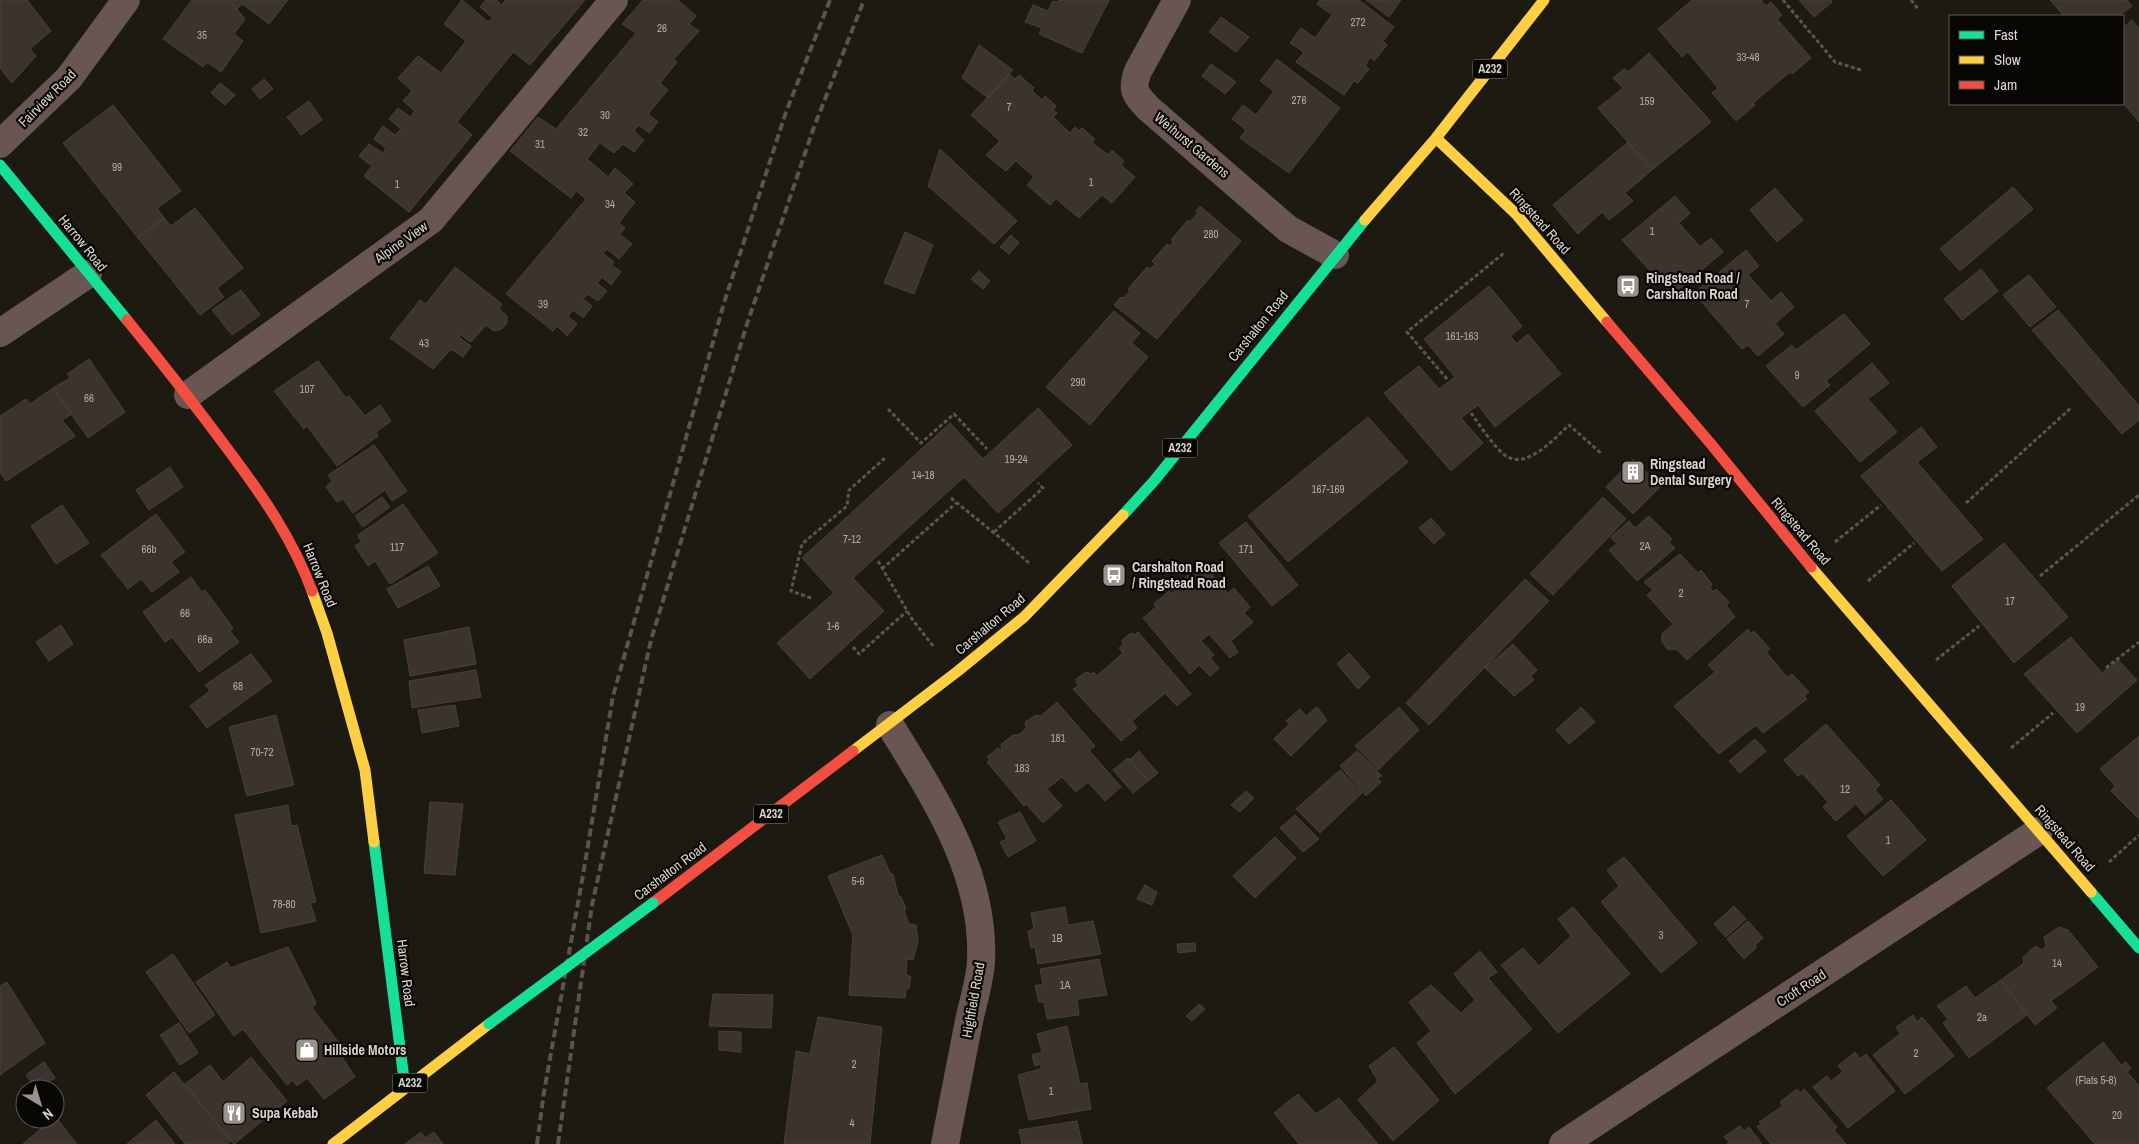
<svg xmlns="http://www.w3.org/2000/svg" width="2139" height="1144" font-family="'Archivo Narrow',sans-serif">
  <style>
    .building { fill: #3c332c; stroke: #45413c }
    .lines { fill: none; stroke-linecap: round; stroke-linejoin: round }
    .path { stroke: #5e534f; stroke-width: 3; stroke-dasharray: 4 2.5; stroke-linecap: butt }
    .street { stroke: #695653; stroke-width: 28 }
    .fast { stroke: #16e098; stroke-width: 11 }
    .slow { stroke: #ffcf43; stroke-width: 11 }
    .jam { stroke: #f24e42; stroke-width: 11 }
    .rail { stroke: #5e524e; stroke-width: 4; stroke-dasharray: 8 4; stroke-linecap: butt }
    .fast-bridge { stroke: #16e098; stroke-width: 11 }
    .labels { text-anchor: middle; stroke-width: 4.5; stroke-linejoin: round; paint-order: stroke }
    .number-label { font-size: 11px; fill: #b1aca3 }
    .shield { fill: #090703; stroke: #9a968f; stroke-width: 1 }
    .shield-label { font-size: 12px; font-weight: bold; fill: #d8d4cb }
    .street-label { font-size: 14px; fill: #d8d4cb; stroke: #090703 }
    .poi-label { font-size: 14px; font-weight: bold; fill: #d8d4cb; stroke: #090703; text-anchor: start }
  </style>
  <rect width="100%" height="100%" fill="#1d1a12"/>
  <path class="building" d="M0 0H27L51 31 30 49 36 56 12 83 0 68Z
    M192 0H229L245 19 234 34 243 41 221 72 207 62 203 67 163 39Z
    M229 0H288L269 24 242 4 237 9Z
    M462 0 488 22 493 18 480 7 486 0H496L502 5 505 0H585L530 65 513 52 457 122 472 135 409 212 364 176 372 166 359 156 369 144 383 153 386 148 374 139 383 126 395 135 401 129 389 119 398 108 410 117 415 111 403 101 412 91 398 78 418 56 441 73 466 41 444 24Z
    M643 0H678L696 16 689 24 699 31 674 59 677 62 660 83 668 90 648 114 658 122 649 133 639 125 634 131 644 140 634 152 623 144 614 153 600 143 587 159 608 177 615 168 633 184 624 193 635 202 619 223 625 228 620 234 632 244 619 259 607 249 603 253 614 262 612 265 621 272 611 285 602 277 597 283 607 291 598 301 588 294 583 299 592 306 583 318 573 310 568 316 577 324 567 336 557 326 553 331 506 294 586 199 576 191 571 198 510 151 538 117 556 129 636 33 622 24Z
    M1059 0H1109L1082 53 1039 34 1042 28 1025 22 1033 5 1048 11 1053 1 1058 2Z
    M1320 0H1359L1394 27 1383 41 1387 45 1374 61 1370 57 1365 66 1369 69 1358 83 1354 81 1344 95 1296 62 1304 52 1290 43 1301 28 1315 38 1332 15 1317 4Z
    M1366 0H1401L1389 17Z
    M1692 0H1761L1766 6 1771 2 1782 15 1777 19 1811 58 1792 74 1790 72 1753 103 1755 105 1736 121 1712 93 1718 88 1688 52 1682 57 1658 29Z
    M1799 0H1831L1832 2 1814 17Z
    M2050 0H2127L2132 6 2119 16H2064Z
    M1221 17 1249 37 1236 52 1209 32Z
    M2132 20 2139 29V122L2123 103V28Z
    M979 45 1013 70 988 98 962 78Z
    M1649 53 1711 122 1652 170 1598 108 1623 88 1613 78 1624 69 1628 72Z
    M1277 59 1340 108 1289 173 1240 138 1246 130 1232 119 1243 105 1256 115 1274 91 1260 81Z
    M1211 64 1236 82 1225 94 1202 76Z
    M1009 74 1015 79 1019 75 1034 88 1032 91 1042 100 1045 96 1056 106 1053 110 1057 113 1053 117 1070 133 1075 127 1079 131 1082 128 1095 139 1092 143 1108 155 1112 150 1124 161 1121 165 1135 177 1112 203 1102 195 1079 218 1056 199 1050 205 1027 185 1034 177 1016 161 1006 171 986 155 1000 141 971 115Z
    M264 79 273 89 260 99 252 89Z
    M220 83 235 95 225 105 211 93Z
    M309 101 322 120 301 135 287 117Z
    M113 105 181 191 157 208 164 218 138 238 63 143Z
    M1628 142 1652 170 1625 193 1633 201 1609 220 1602 212 1578 234 1553 205Z
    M940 149 1017 221 994 244 928 186Z
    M2013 187 2033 209 1960 271 1940 249Z
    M1775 188 1803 220 1777 242 1750 210Z
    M1675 196 1690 213 1679 223 1700 247 1711 238 1723 252 1672 295 1622 240Z
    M1200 206 1241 241 1157 339 1114 305 1121 297 1124 298 1130 291 1128 289 1147 267 1150 269 1155 264 1152 261 1167 244 1170 246 1173 242 1171 240 1188 220 1190 222 1198 213 1196 212Z
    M195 208 243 268 217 288 224 297 200 315 138 238 164 218 171 226Z
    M905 232 933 245 914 294 884 283Z
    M1011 235 1019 243 1009 254 1000 247Z
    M1746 250 1759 266 1748 275 1771 301 1781 292 1794 307 1775 324 1784 334 1758 356 1748 345 1742 349 1694 293Z
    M455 267 502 304 499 309 507 316V323L502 329 494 331 486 325 471 342 461 335 459 337 471 346 463 357 451 349 433 369 390 338 420 300 426 304Z
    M1981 269 1998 291 1962 320 1944 299Z
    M979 271 990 281 983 289 971 279Z
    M2029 275 2056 307 2030 327 2003 295Z
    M1489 286 1522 326 1511 336 1516 344 1528 334 1561 374 1495 427 1478 405 1461 418 1483 443 1451 471 1384 393 1419 366 1439 389 1455 377 1424 339Z
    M241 290 260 315 232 335 212 310Z
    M2058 310 2139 406V420L2122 434 2032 330Z
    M1114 311 1140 333 1132 343 1148 357 1090 425 1046 387Z
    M1844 314 1870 344 1826 381 1830 385 1803 407 1766 366 1792 345 1796 350Z
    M89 359 125 412 88 438 53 388 70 378 67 374Z
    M318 361 346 398 349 396 365 416 380 405 391 421 376 432 378 436 337 466 307 426 304 429 274 391Z
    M1872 363 1889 383 1868 399 1897 432 1860 462 1815 411Z
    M53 388 72 414 62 420 75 436 6 481 0 472V416L26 399 30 404Z
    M1038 408 1072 445 998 513 964 477 853 578 884 611 810 679 777 643 834 593 802 558 950 423 983 459Z
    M1368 417 1408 462 1288 562 1248 516Z
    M1921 427 1937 447 1917 462 1983 539 1942 571 1861 476Z
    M374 445 407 491 392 501 385 490 353 513 343 499 337 502 326 487 332 481 328 475Z
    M1633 459 1661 486 1633 514 1606 487Z
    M170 467 183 487 149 510 136 490Z
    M382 497 390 507 363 527 355 516Z
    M1603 497 1626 519 1553 595 1530 574Z
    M403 504 438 553 390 584 375 561 368 566 355 546 361 542 358 535Z
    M62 505 89 543 56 564 31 526Z
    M156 514 185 552 171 562 179 572 152 592 141 579 128 589 101 555Z
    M1649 516 1672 539 1669 542 1675 548 1637 581 1609 550 1617 544 1611 537 1629 521 1635 528Z
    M1431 518 1445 534 1434 544 1419 528Z
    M1246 522 1298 585 1272 606 1219 543Z
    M2004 543 2068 617 2014 663 1952 586Z
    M1680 554 1698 573 1701 570 1712 584 1710 587 1713 592 1716 589 1729 602 1726 605 1735 617 1687 660 1676 649 1668 650 1662 642V634L1673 624 1647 595 1653 590 1644 582Z
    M428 566 440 586 398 608 387 589Z
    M1204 566 1228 593 1234 588 1250 607 1244 613 1253 622 1231 641 1238 652 1230 658 1209 634 1201 641 1214 655 1210 658 1219 668 1210 676 1199 665 1190 674 1143 618 1156 607 1154 604 1169 591 1172 593 1176 590 1173 587 1188 575 1190 578Z
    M191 577 202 592 205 590 233 628 230 631 239 642 199 672 172 637 165 642 143 612Z
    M1525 579 1549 601 1429 725 1406 703Z
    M61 625 73 644 49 661 36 642Z
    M469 627 476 664 410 676 404 640Z
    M1748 629 1751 634 1754 631 1770 649 1766 652 1787 677 1792 674 1809 692 1804 696 1807 699 1763 733 1756 725 1719 754 1674 706 1715 672 1708 665Z
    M1138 632 1191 694 1177 706 1165 693 1132 721 1137 728 1121 741 1073 689 1078 686 1076 679 1086 672 1091 674 1094 672 1097 676 1123 653 1119 648 1123 645 1122 640 1131 633 1135 635Z
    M2071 637 2102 673 2118 660 2137 680 2077 733 2024 674Z
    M1513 644 1537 670 1531 676 1534 680 1514 696 1485 668Z
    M1349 653 1370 677 1358 689 1337 664Z
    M251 654 272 681 207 728 190 706 210 691 205 685Z
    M476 670 481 697 412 708 409 681Z
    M1057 702 1095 746 1089 750 1121 787 1105 801 1088 782 1076 792 1062 777 1047 789 1062 806 1043 823 1026 804 1024 806 987 762 990 760 987 757 998 748 1002 751 1001 744 1013 735H1018L1026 729 1025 722 1036 715 1041 716Z
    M455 705 459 726 422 733 418 710Z
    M1317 707 1327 720 1291 756 1274 739 1289 724 1286 721 1300 709 1306 716Z
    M1399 707 1419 730 1378 770 1355 746Z
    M1581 707 1595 722 1569 744 1556 730Z
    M276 715 294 785 247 796 229 727Z
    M1826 724 1880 785 1875 790 1883 799 1865 815 1856 804 1836 821 1823 807 1828 802 1802 773 1798 776 1784 760Z
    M2139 736V819L2111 791 2115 786 2100 769Z
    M1755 739 1766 751 1740 773 1729 761Z
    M1139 751 1158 773 1148 781 1130 760Z
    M1357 751 1382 776 1377 778 1381 782 1366 796 1340 766Z
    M1128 758 1148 781 1133 793 1113 770Z
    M1340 770 1362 793 1320 833 1296 809Z
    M1246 791 1254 798 1240 812 1231 805Z
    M1891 800 1926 840 1883 876 1847 836Z
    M430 802 463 804 455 875 424 873Z
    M288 805 291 826 297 825 316 902 310 903 316 921 261 933 235 815Z
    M1020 812 1036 841 1008 857 1000 842 1007 839 998 822Z
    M1295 815 1319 839 1303 852 1280 828Z
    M1275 837 1296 858 1255 898 1233 876Z
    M882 855 890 873 893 874 898 895 901 897 906 908 904 910 909 924 916 925 918 942 913 960 907 959 906 974 911 977 909 989H906L905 998 849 995 853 935 828 876Z
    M1624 857 1697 943 1661 973 1601 902 1619 886 1607 870Z
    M1145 885 1157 892 1152 905 1137 899Z
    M1734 906 1746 919 1726 937 1714 924Z
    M1065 907 1068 925 1093 921 1101 954 1038 964 1035 947 1031 948 1028 931 1034 929 1031 913Z
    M1573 907 1630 974 1558 1033 1501 965 1523 948 1539 966 1571 936 1558 919Z
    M1748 921 1763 938 1755 945 1757 947 1744 959 1727 939Z
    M2059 927 2068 930 2098 967 2051 1001 2057 1008 2035 1025 2001 980 2024 963 2023 957 2035 946 2042 950 2046 946 2044 937Z
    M1195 943 1196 951 1178 953 1177 944Z
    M288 947 316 1003 312 1008 344 1049 297 1086 293 1080 287 1085 243 1029 234 1036 196 982 227 962 230 968Z
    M1480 951 1497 972 1488 978 1532 1029 1455 1094 1417 1043 1431 1031 1409 1002 1431 985 1461 1013 1475 1000 1454 974Z
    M173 954 215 1015 189 1033 146 972Z
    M1099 959 1107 995 1077 999 1079 1015 1047 1019 1044 1002H1039L1035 986 1043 984 1040 969Z
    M2001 980 2027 1015 1969 1058 1943 1023 1948 1019 1937 1006 1966 986 1975 998Z
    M7 982 45 1043 0 1075V986Z
    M713 994 773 995 771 1028 709 1026Z
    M1199 1004 1205 1009 1192 1021 1186 1016Z
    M1913 1015 1917 1022 1922 1017 1954 1056 1905 1094 1873 1055 1900 1034 1896 1027Z
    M818 1017 882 1027 870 1144H784L796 1051 810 1054Z
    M179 1023 198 1053 180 1065 160 1035Z
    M1067 1026 1080 1084 1087 1083 1091 1109 1029 1120 1018 1075 1041 1069V1064L1035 1066 1032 1055 1042 1052 1037 1034Z
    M719 1031 741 1032V1052L719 1050Z
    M2103 1042 2121 1065 2126 1062 2131 1068 2127 1072 2139 1086V1144H2095L2047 1088Z
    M1394 1047 1439 1100 1393 1141 1358 1100 1378 1081 1369 1066Z
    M1855 1052 1860 1059 1866 1054 1895 1091 1848 1128 1813 1087 1827 1076 1831 1081 1843 1072 1838 1066Z
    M340 1054 355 1077 324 1099 308 1079Z
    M251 1057 287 1101 234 1144 185 1084 210 1065 223 1082Z
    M44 1062 55 1078 36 1089 26 1075Z
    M174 1072 231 1141 227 1144H185L146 1095Z
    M1797 1089 1800 1093 1804 1089 1837 1127 1834 1130 1846 1144H1771L1757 1127 1761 1124 1759 1122 1783 1106 1780 1102Z
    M1298 1094 1316 1114 1339 1098 1378 1144H1299L1274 1113Z
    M55 1116 77 1144H23L52 1119H55Z
    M156 1120 175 1144H127Z
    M1077 1121 1082 1144H1022L1019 1130Z
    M1740 1126 1744 1131 1749 1127 1762 1144H1727L1729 1142 1724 1137Z
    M421 1132 425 1138 434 1132 443 1144H405Z"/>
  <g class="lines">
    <path class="path" d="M1783 0 1835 62 1861 70
      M1911 0 1918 9
      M1447 379 1407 332 1504 253
      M888 409 921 443 954 414 987 449
      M1471 413C1479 424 1496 450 1506 456 1527 470 1555 438 1569 425L1602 454
      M951 498 1004 541 1029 563
      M1966 503 2072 407
      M994 532 1043 488 1038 483
      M1835 542 1881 505
      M878 561 912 619 933 646
      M882 569 956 503
      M2040 576 2139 495
      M1868 581 1914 543
      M811 598 791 591 802 544 847 506 849 490 886 457
      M853 647 859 654 907 611
      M1936 660 1979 626
      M2106 668 2139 642
      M2011 748 2053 713
      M2109 862 2139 835"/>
    <path class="street" d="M1177 0 1138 71C1131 90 1135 94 1148 108L1288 229 1335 255
      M0 144 69 78 126 0
      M0 333 88 274
      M188 395 431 220 614 0
      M890 725C934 797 985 872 981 961 980 981 973 1002 969 1021 961 1062 953 1103 945 1144
      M1563 1144 2039 831"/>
    <path class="fast" d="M0 165 127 320
      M1123 515 1154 481 1365 220
      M374 842 405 1087
      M2091 892 2139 948"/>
    <path class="slow" d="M1436 138 1516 214 1607 322
      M1365 220 1436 138 1544 0
      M1811 567 2091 892
      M312 591 327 633 365 770 374 842
      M853 751 958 671 1024 617 1123 515
      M333 1144 489 1024"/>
    <path class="jam" d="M127 320C163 364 198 409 232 455 264 498 293 540 312 591
      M1607 322 1711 444 1811 567
      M653 903 853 751"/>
    <path class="rail" d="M537 1144 544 1092 583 875 613 696 724 303 786 112 830 0
      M558 1144 592 905 651 640 746 327 814 127 864 0"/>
    <path class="fast-bridge" d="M489 1024 653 903"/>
  </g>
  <defs>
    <g id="bus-square" transform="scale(1.25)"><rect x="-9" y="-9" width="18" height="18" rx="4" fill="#97938a" stroke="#090703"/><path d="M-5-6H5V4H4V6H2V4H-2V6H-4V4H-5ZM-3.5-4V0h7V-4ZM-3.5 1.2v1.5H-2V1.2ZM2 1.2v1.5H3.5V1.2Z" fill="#fff"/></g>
    <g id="building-square" transform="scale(1.25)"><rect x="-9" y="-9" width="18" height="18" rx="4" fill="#97938a" stroke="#090703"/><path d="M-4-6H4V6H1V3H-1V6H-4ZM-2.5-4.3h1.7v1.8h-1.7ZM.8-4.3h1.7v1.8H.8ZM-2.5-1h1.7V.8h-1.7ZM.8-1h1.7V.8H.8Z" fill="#fff"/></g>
    <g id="shop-square" transform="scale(1.25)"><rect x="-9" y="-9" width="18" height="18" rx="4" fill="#97938a" stroke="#090703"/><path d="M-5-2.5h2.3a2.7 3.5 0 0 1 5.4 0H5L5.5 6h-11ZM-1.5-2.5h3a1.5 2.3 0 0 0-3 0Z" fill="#fff"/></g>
    <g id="restaurant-square" transform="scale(1.25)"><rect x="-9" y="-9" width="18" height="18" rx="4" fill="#97938a" stroke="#090703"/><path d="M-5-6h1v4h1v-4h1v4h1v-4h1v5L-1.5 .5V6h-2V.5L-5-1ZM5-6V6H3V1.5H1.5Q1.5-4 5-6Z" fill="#fff"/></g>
  </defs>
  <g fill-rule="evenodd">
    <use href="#bus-square" x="1628" y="286"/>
    <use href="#building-square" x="1633" y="472"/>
    <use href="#bus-square" x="1114" y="575"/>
    <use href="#shop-square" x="307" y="1050"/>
    <use href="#restaurant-square" x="234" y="1113"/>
  </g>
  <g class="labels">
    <g class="number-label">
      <text x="1358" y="26">272</text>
      <text x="662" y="32">26</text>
      <text x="202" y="39">35</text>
      <text x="1748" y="61">33-48</text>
      <text x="1299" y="104">276</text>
      <text x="1647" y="105">159</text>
      <text x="1009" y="111">7</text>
      <text x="605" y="119">30</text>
      <text x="583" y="136">32</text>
      <text x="540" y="148">31</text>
      <text x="117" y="171">99</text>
      <text x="1091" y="186">1</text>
      <text x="397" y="188">1</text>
      <text x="610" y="208">34</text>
      <text x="1652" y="235">1</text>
      <text x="1211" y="238">280</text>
      <text x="543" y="308">39</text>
      <text x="1747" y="308">7</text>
      <text x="1462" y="340">161-163</text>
      <text x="424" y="347">43</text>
      <text x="1797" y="379">9</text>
      <text x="1078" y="386">290</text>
      <text x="307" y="393">107</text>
      <text x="89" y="402">66</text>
      <text x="1016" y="463">19-24</text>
      <text x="923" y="479">14-18</text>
      <text x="1328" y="493">167-169</text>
      <text x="852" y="543">7-12</text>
      <text x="1645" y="550">2A</text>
      <text x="397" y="551">117</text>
      <text x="149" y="553">66b</text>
      <text x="1246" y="553">171</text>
      <text x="1681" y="597">2</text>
      <text x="2010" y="605">17</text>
      <text x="185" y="617">66</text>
      <text x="833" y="630">1-6</text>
      <text x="205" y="643">66a</text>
      <text x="238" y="690">68</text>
      <text x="2080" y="711">19</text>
      <text x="1058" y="742">181</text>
      <text x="262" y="756">70-72</text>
      <text x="1022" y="772">183</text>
      <text x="1845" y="793">12</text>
      <text x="1888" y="844">1</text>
      <text x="858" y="885">5-6</text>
      <text x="284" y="908">78-80</text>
      <text x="1661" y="939">3</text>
      <text x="1057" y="942">1B</text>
      <text x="2057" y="967">14</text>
      <text x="1065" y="989">1A</text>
      <text x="1982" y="1021">2a</text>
      <text x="1916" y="1057">2</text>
      <text x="854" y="1068">2</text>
      <text x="2096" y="1084">(Flats 5-8)</text>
      <text x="1051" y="1095">1</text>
      <text x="2117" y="1119">20</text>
      <text x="852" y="1127">4</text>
    </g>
    <g class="shield">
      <rect x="1472.5" y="59.5" width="35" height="19" rx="4"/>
      <rect x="1162.5" y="438.5" width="35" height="19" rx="4"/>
      <rect x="753.5" y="804.5" width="35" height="19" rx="4"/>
      <rect x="392.5" y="1073.5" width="35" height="19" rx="4"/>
    </g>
    <g class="shield-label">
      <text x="1490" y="73">A232</text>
      <text x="1180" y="452">A232</text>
      <text x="771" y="818">A232</text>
      <text x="410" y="1087">A232</text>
    </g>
    <g class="street-label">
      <text transform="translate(47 98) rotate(-45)" y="5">Fairview Road</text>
      <text transform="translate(1192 145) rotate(40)" y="5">Weihurst Gardens</text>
      <text transform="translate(1540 221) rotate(48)" y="5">Ringstead Road</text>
      <text transform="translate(401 242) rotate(-35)" y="5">Alpine View</text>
      <text transform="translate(83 243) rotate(51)" y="5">Harrow Road</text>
      <text transform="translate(1258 326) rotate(-51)" y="5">Carshalton Road</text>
      <text transform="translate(1801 531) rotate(50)" y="5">Ringstead Road</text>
      <text transform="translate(320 575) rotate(68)" y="5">Harrow Road</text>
      <text transform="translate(990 624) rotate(-40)" y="5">Carshalton Road</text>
      <text transform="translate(2065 838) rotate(49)" y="5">Ringstead Road</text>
      <text transform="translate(670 871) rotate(-37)" y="5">Carshalton Road</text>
      <text transform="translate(406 973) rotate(83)" y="5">Harrow Road</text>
      <text transform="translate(1801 988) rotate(-33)" y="5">Croft Road</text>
      <text transform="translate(973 1000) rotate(-80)" y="5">Highfield Road</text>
    </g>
    <g class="poi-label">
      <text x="1646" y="283">Ringstead Road /<tspan x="1646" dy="16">Carshalton Road</tspan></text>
      <text x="1650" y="469">Ringstead<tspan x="1650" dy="16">Dental Surgery</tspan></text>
      <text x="1132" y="572">Carshalton Road<tspan x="1132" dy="16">/ Ringstead Road</tspan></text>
      <text x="324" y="1055">Hillside Motors</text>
      <text x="252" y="1118">Supa Kebab</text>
    </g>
  </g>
  <rect x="1949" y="15" width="175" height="90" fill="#090703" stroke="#5c5953"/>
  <rect x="1959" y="31" width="25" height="8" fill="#16e098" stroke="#5c5953"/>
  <text x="1994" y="40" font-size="15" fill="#d8d4cb">Fast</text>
  <rect x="1959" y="56" width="25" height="8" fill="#ffcf43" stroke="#5c5953"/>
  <text x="1994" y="65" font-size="15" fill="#d8d4cb">Slow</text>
  <rect x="1959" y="81" width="25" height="8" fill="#f24e42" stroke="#5c5953"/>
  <text x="1994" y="90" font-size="15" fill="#d8d4cb">Jam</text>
  <g transform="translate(40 1104) rotate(142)"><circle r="24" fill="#090703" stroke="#5c5953"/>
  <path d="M0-4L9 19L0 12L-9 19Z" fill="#97938a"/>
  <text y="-8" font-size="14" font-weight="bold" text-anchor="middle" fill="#d8d4cb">N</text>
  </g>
</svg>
